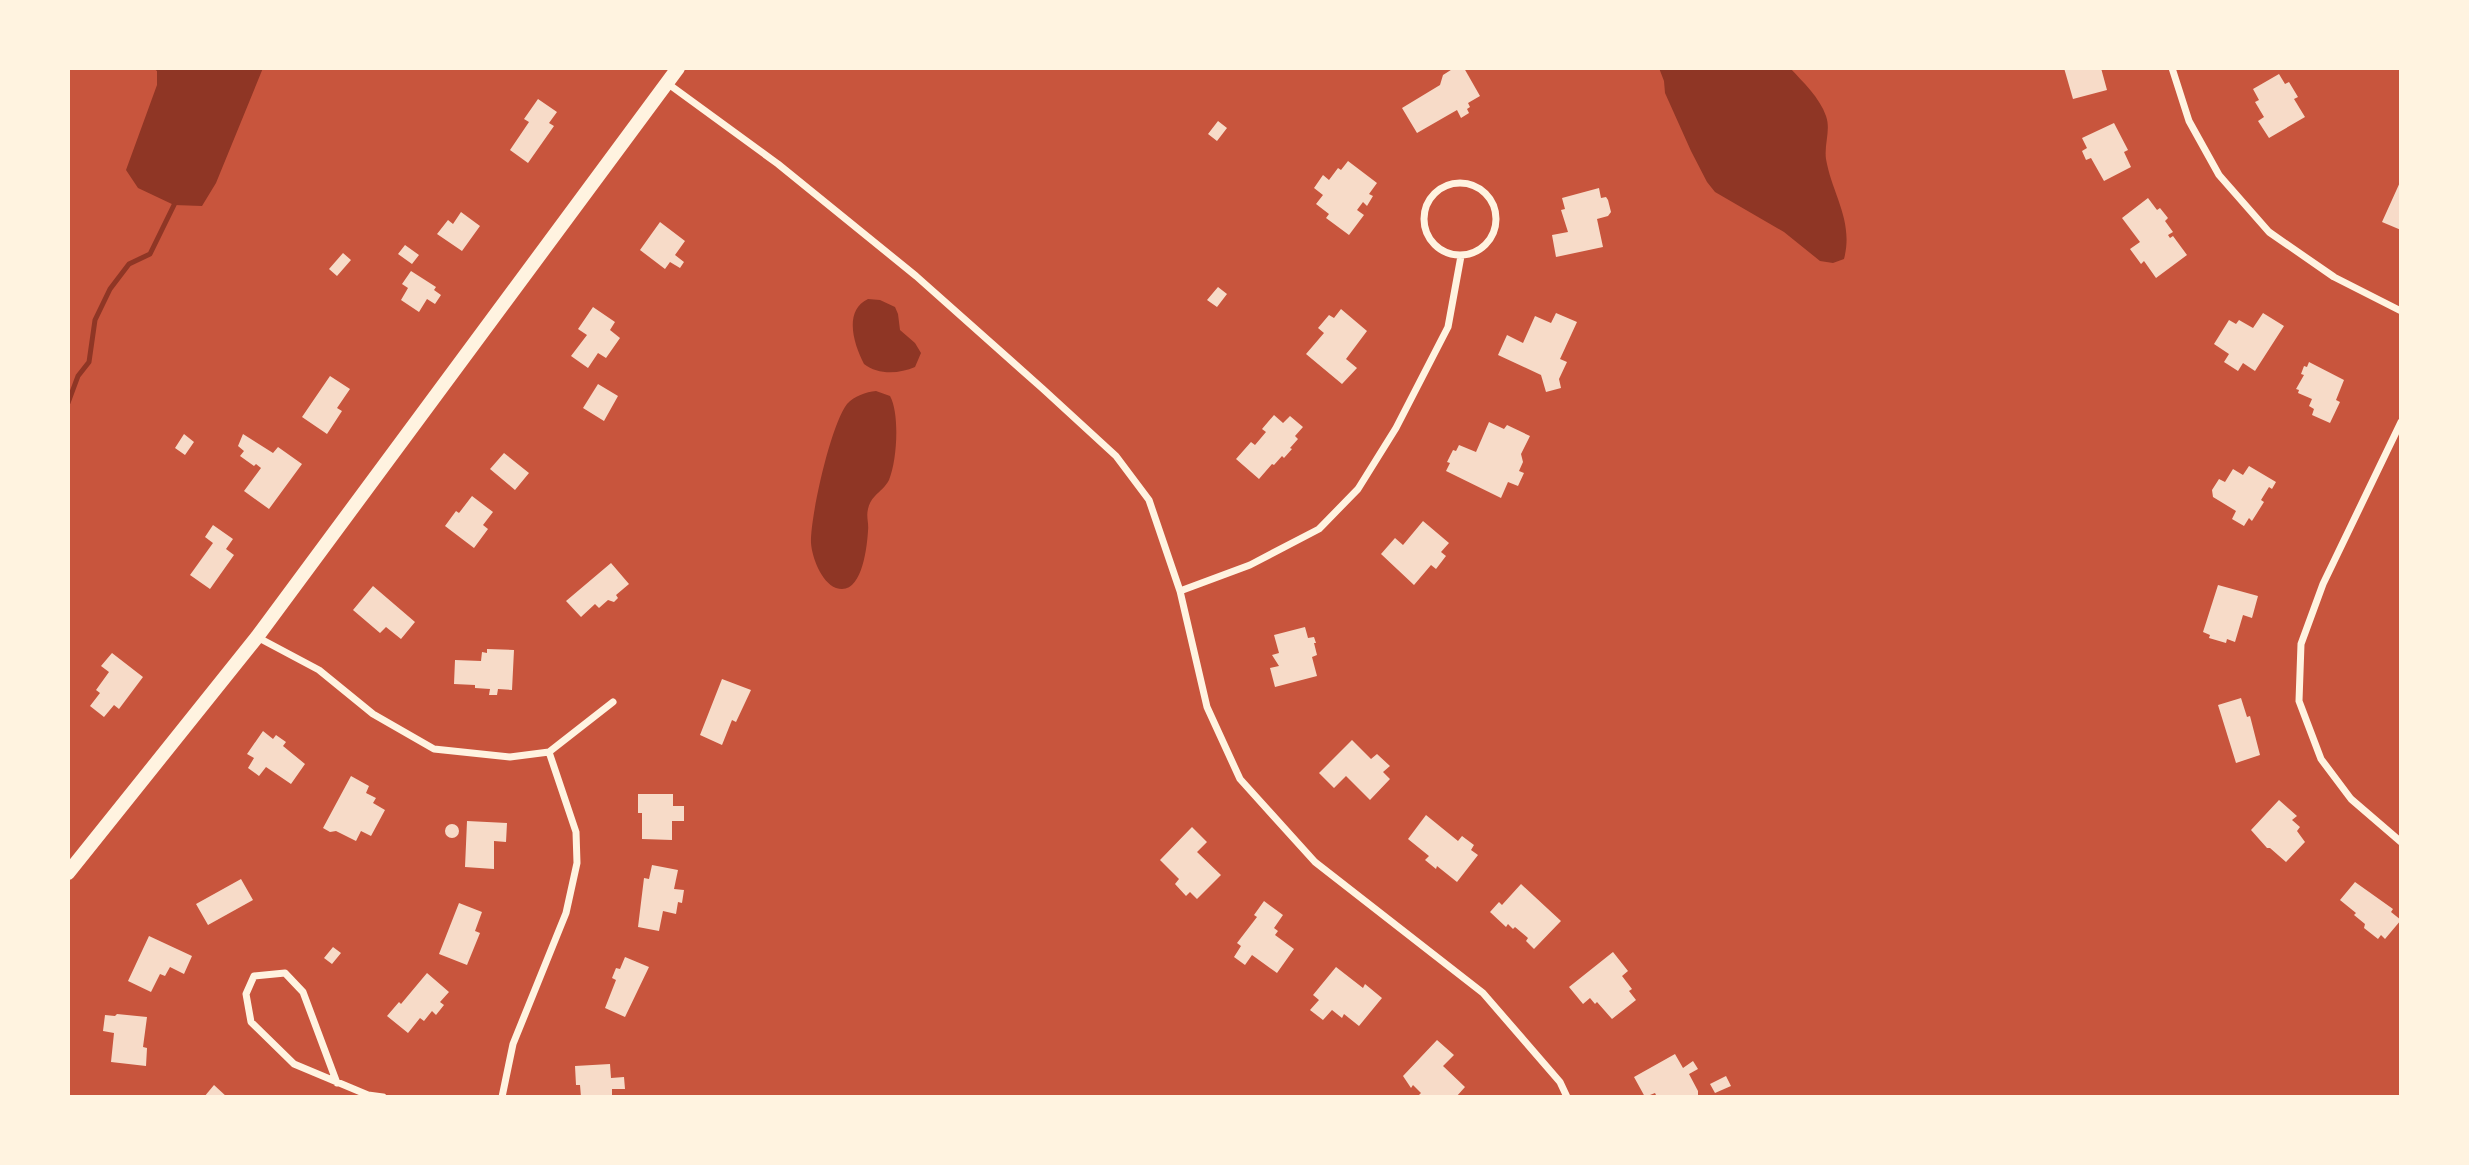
<svg xmlns="http://www.w3.org/2000/svg" width="2469" height="1165" font-family="Helvetica,sans-serif">
  <style>
    .water { fill: #8f3625 }
    .lines { fill: none; stroke-linecap: round; stroke-linejoin: round }
    .stream { stroke: #8f3625; stroke-width: 5 }
    .building { fill: #f7dbc8 }
    .minor { stroke: #fff3e0; stroke-width: 7 }
    .secondary { stroke: #fff3e0; stroke-width: 14 }
  </style>
  <rect width="100%" height="100%" fill="#c8553d"/>
  <path class="water" d="M153 68H263L216 183 202 206 174 205 138 188 126 170 157 85V71Z
    M1659 68H1790C1803 82 1820 98 1826 116 1831 130 1824 144 1826 159 1832 194 1854 221 1844 259L1833 263 1820 261 1784 232 1715 192 1707 182 1691 151 1665 93 1664 81Z
    M868 299 880 300 895 307 898 314 900 330 915 343 921 353 915 367C899 374 878 375 864 364 854 345 843 311 868 299Z
    M876 391 890 396C900 414 897 461 889 480 886 486 880 491 875 496 871 500 869 504 868 509 866 517 869 523 868 531 867 547 862 597 836 588 821 582 812 557 811 543 810 517 831 424 847 404 854 396 866 392 876 391Z"/>
  <g class="lines">
    <path class="stream" d="M68 403 78 376 89 362 95 320 110 289 129 264 150 254 174 205"/>
  </g>
  <path class="building" d="M1454 68H1464L1480 96 1468 103 1470 107 1467 109 1469 113 1461 118 1457 110 1417 133 1402 108 1440 85 1443 75Z
    M2064 68H2101L2107 90 2073 99Z
    M2279 74 2285 84 2289 82 2298 97 2294 99 2305 117 2269 138 2258 121 2264 117 2255 102 2259 100 2253 89Z
    M538 99 557 112 549 123 554 126 528 163 510 150 529 122 524 119Z
    M1218 121 1227 128 1217 141 1208 134Z
    M2114 123 2128 150 2124 152 2131 167 2104 181 2091 158 2086 160 2082 151 2087 148 2082 138Z
    M1348 161 1377 183 1369 194 1373 196 1367 206 1363 202 1357 210 1364 215 1349 235 1326 218 1329 214 1316 204 1323 195 1314 188 1323 175 1329 180 1338 168 1341 170Z
    M2401 180V230L2382 222Z
    M1599 188 1601 198 1606 197 1608 200 1611 212 1608 216 1597 219 1603 247 1556 257 1552 235 1568 232 1561 210 1565 209 1562 198Z
    M2148 198 2157 210 2160 208 2168 218 2165 221 2173 232 2168 235 2170 238 2173 236 2187 255 2156 278 2144 261 2141 264 2130 249 2140 242 2122 218Z
    M461 212 480 226 462 251 437 234 448 220 453 224Z
    M660 222 685 241 675 255 684 262 680 268 670 262 665 269 640 250Z
    M405 245 419 255 412 264 398 254Z
    M343 253 351 260 337 276 329 269Z
    M411 271 436 287 434 290 441 295 435 304 427 299 419 312 401 300 408 288 402 284Z
    M1218 287 1227 294 1217 307 1207 300Z
    M593 307 615 322 610 330 620 338 606 358 598 353 588 368 571 356 587 335 578 329Z
    M1341 309 1367 331 1346 359 1357 368 1342 384 1306 354 1324 333 1318 328 1329 315 1334 318Z
    M1556 313 1577 322 1560 359 1567 362 1559 379 1561 388 1546 392 1541 375 1498 355 1507 335 1523 343 1535 316 1551 323Z
    M2263 313 2284 326 2255 371 2243 363 2238 371 2224 362 2229 354 2214 344 2229 320 2236 324 2239 320 2253 328Z
    M2309 362 2344 380 2336 400 2340 402 2330 423 2312 415 2314 409 2309 406 2312 399 2298 393 2299 390 2296 389 2304 375 2301 374 2304 366 2307 367Z
    M330 376 350 389 337 408 342 411 327 434 302 417Z
    M598 384 618 396 604 421 583 408Z
    M1274 415 1283 423 1290 416 1303 427 1295 436 1298 439 1290 448 1292 449 1284 458 1282 456 1274 465 1272 464 1259 479 1236 459 1251 442 1255 445 1266 432 1262 429Z
    M1489 422 1504 429 1507 425 1530 436 1521 454 1523 462 1519 471 1524 473 1518 486 1508 482 1501 498 1446 471 1450 463 1447 462 1453 450 1456 451 1459 445 1476 452Z
    M184 434 194 442 185 455 175 448Z
    M243 434 273 453 278 447 302 464 269 509 244 491 261 468 256 464 254 466 240 456 244 451 238 446Z
    M504 453 529 473 515 490 490 469Z
    M2249 466 2276 482 2272 489 2269 487 2261 500 2264 502 2252 521 2249 518 2244 526 2232 519 2236 511 2213 497 2212 490 2219 479 2225 482 2233 469 2243 475Z
    M472 496 493 512 483 525 488 529 474 548 445 526 456 511 459 513Z
    M1423 521 1449 543 1441 552 1446 556 1436 569 1431 565 1414 585 1381 554 1395 538 1403 545Z
    M213 525 233 539 226 549 234 555 210 589 190 575 213 543 205 537Z
    M611 563 629 584 616 595 618 598 614 602 608 600 599 608 595 604 581 617 566 601Z
    M2218 585 2258 596 2252 618 2243 615 2235 642 2227 639 2226 643 2209 638 2210 635 2203 632Z
    M373 586 415 622 401 639 386 627 380 633 353 610Z
    M1305 627 1308 638 1314 637 1316 643H1314L1317 655 1312 657 1317 676 1275 687 1270 668 1279 666 1272 655 1279 653 1274 635Z
    M487 649 514 650 512 690 498 689 497 695H489L490 689 475 688V685L454 684 455 660 481 661 482 652 487 653Z
    M112 653 143 677 119 709 114 705 104 717 90 706 100 693 96 690 109 672 101 666Z
    M722 679 751 690 736 722 732 720 722 745 700 735Z
    M2241 698 2247 717 2250 716 2260 755 2236 763 2218 705Z
    M263 731 273 739 276 735 286 742 283 746 305 764 291 784 266 767 259 776 248 768 254 758 247 754Z
    M1352 740 1371 759 1377 754 1390 766 1383 772 1390 779 1370 800 1346 776 1334 788 1319 773Z
    M351 776 369 786 366 793 376 798 373 803 385 810 371 836 361 831 356 841 336 831 330 832 323 828Z
    M638 794H673V806H684V821H672V840L642 839V813H638Z
    M2279 800 2297 816 2292 820 2300 827 2297 831 2305 842 2286 862 2270 848H2267L2251 830Z
    M1426 815 1458 841 1462 836 1474 845 1471 850 1478 855 1457 882 1437 866 1436 869 1425 860 1429 856 1408 839Z
    M467 821 507 823 506 842 494 841V869L465 867Z
    M445 831a7 7 0 1 1 14 0a7 7 0 1 1-14 0Z
    M1192 827 1207 842 1197 852 1221 875 1197 899 1190 892 1186 896 1175 884 1179 879 1160 860Z
    M652 865 678 870 674 889 684 890 682 903 678 902 676 914 663 911 659 931 638 927 644 878 649 879Z
    M241 879 253 900 208 925 196 904Z
    M2355 882 2393 909 2391 912 2401 920 2385 939 2381 935 2378 939 2364 928 2365 924 2354 915 2356 913 2340 900Z
    M1521 884 1561 921 1534 949 1526 941 1528 938 1515 927 1513 929 1508 924 1506 927 1490 912 1499 902 1502 905Z
    M1264 901 1283 915 1274 928 1278 931 1275 935 1294 949 1277 973 1252 955 1245 965 1234 957 1241 946 1237 943 1257 917 1254 915Z
    M459 903 482 912 475 931 480 933 467 965 439 954Z
    M149 936 192 956 184 974 170 967 165 976 160 974 151 992 128 981Z
    M333 947 341 953 332 964 324 958Z
    M1613 952 1628 971 1622 976 1632 989 1629 991 1636 1000 1612 1019 1597 1002 1595 1004 1590 998 1583 1004 1569 987Z
    M625 957 649 967 625 1017 605 1008 616 980 612 978 616 968 620 969Z
    M1336 967 1363 988 1365 984 1382 998 1359 1026 1344 1014 1342 1018 1332 1010 1323 1020 1310 1010 1319 1000 1313 995Z
    M427 973 449 992 440 1002 444 1005 436 1015 432 1011 424 1021 420 1018 408 1033 387 1016 399 1002 401 1004Z
    M117 1014 147 1017 143 1047 147 1048 146 1066 111 1062 114 1033 103 1031 105 1015 115 1016Z
    M1437 1040 1454 1055 1443 1066 1465 1087 1456 1097H1421L1419 1095 1421 1093 1413 1085 1411 1088 1403 1076Z
    M1675 1054 1683 1068 1693 1061 1698 1069 1689 1074 1698 1091V1097H1657L1655 1093 1645 1097 1634 1077Z
    M610 1064 611 1078 624 1077 625 1089H612V1097H581L580 1085H576L575 1066Z
    M1726 1076 1731 1086 1715 1093 1710 1084Z
    M214 1085 227 1097H204Z"/>
  <g class="lines">
    <path class="minor" d="M2172 68 2189 121 2219 175 2269 232 2334 277 2401 311
      M667 83 778 164 916 276 1043 389 1116 456 1149 500 1180 591 1207 707 1240 779 1315 862 1483 993 1560 1082 1567 1097
      M1424 219a36 36 0 1 1 72 0a36 36 0 1 1-72 0Z
      M2401 422 2323 584 2301 644 2299 701 2321 759 2351 799 2401 842
      M1180 591 1250 565 1319 529 1358 489 1396 428 1448 327 1461 256
      M257 637 319 670 373 714 434 749 510 757 549 752 613 702
      M337 1083 303 992 285 973 254 976 246 994 251 1022 294 1064 368 1095 383 1097
      M502 1097 513 1044 566 913 577 863 576 832 549 752"/>
    <path class="secondary" d="M68 873 257 637 678 68"/>
  </g>
  <rect width="2469" height="1165" fill="none" stroke="#fff3e0" stroke-width="140"/>
</svg>
